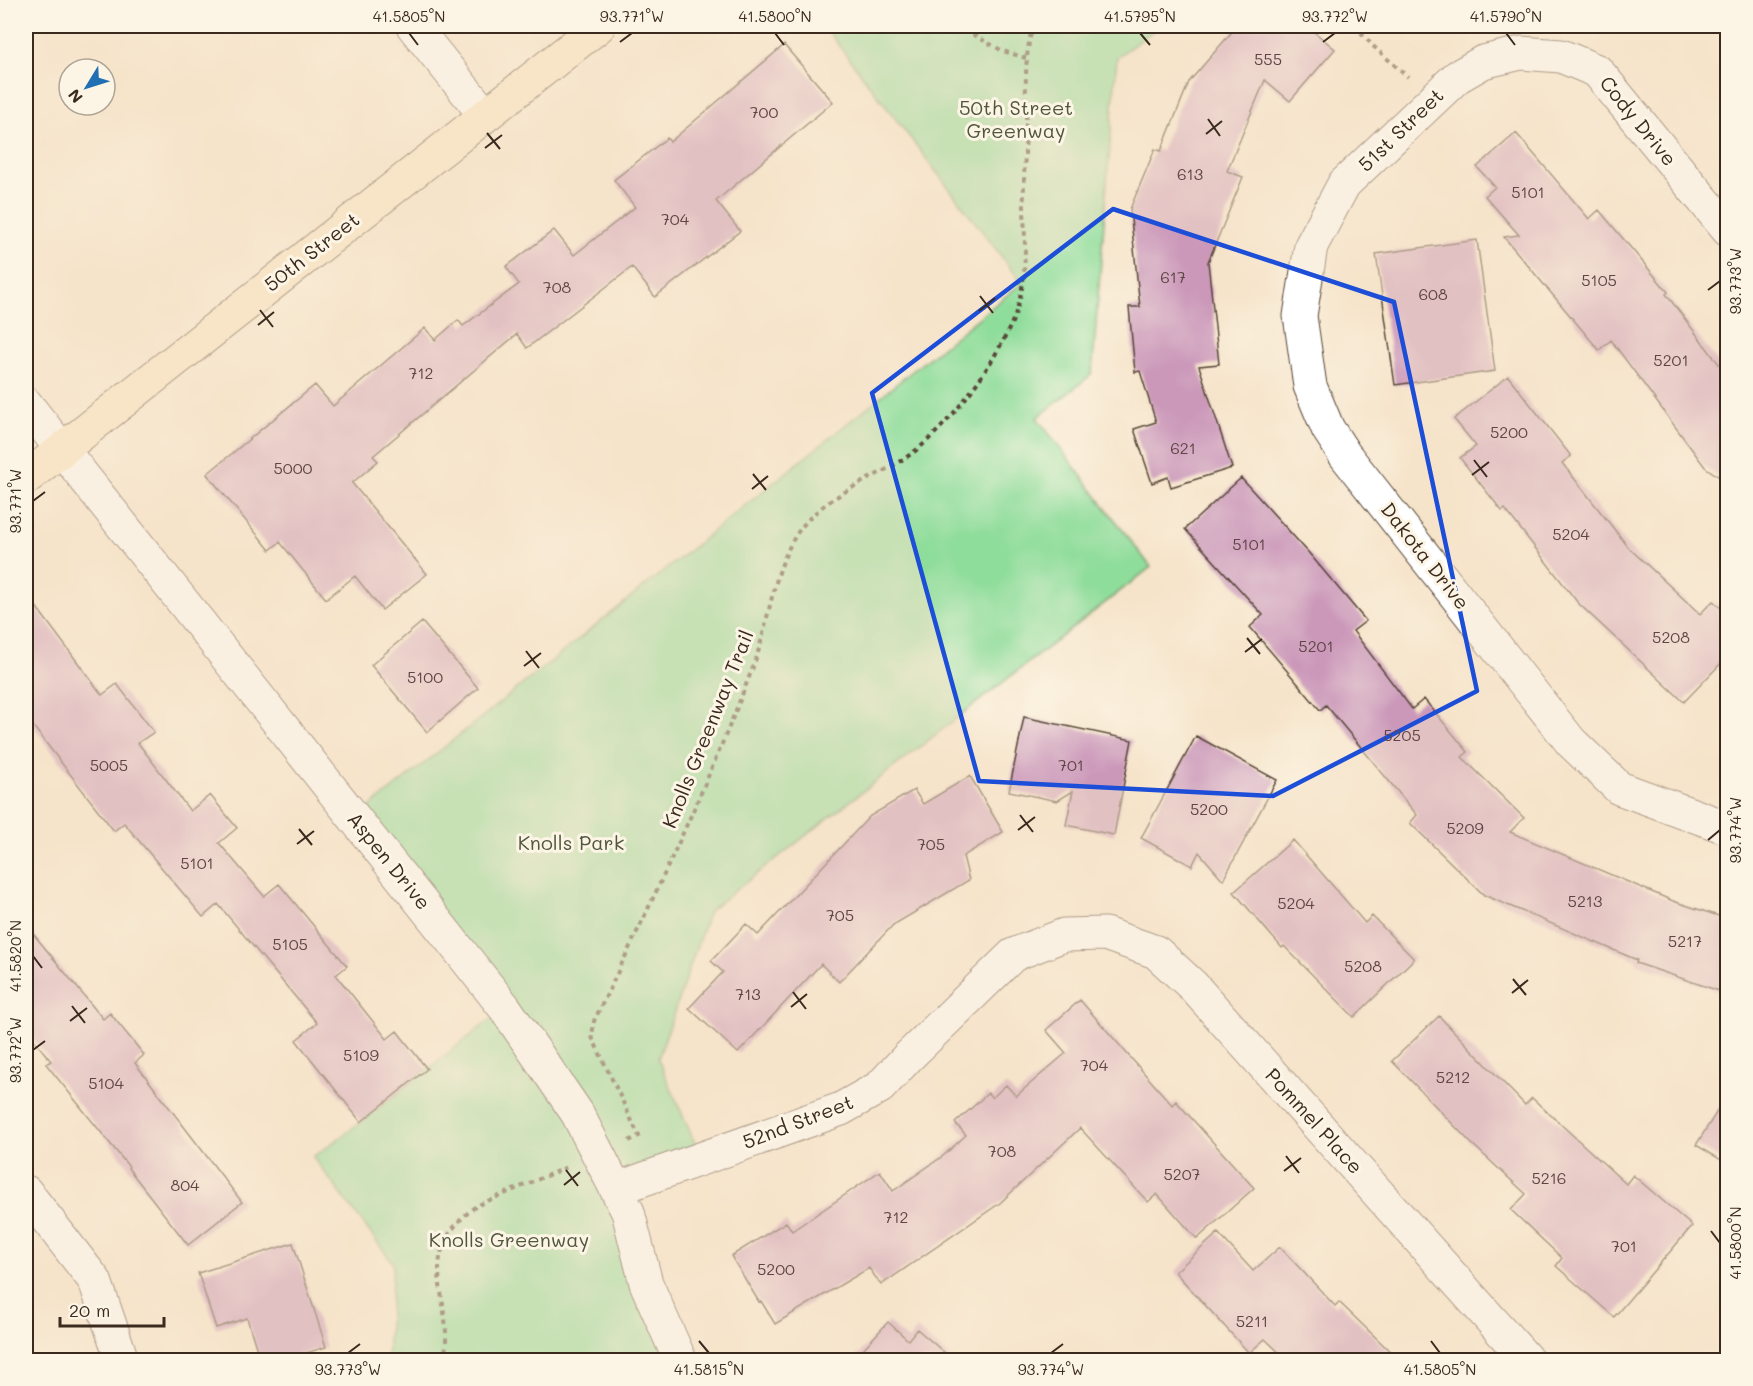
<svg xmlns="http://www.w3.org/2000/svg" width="1753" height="1386" font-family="Mali,sans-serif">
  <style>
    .green { fill: #8fdd9b; stroke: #65845c; stroke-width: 1.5 }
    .building { fill: #cb98ba }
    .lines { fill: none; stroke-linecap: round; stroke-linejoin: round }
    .minor-casing { stroke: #574638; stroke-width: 35 }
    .secondary-casing { stroke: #574638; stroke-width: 35 }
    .path { stroke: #574638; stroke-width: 4; stroke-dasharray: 4.5 4.5; stroke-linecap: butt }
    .minor { stroke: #fff; stroke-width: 33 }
    .secondary { stroke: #fbe6c3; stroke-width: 33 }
    .marked { fill: none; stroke: #1d4ed8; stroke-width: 4.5; stroke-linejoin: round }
    .ticks { fill: none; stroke: #3b2a1e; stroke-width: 2 }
    .labels { text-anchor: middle; stroke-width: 6; stroke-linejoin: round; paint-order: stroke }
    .number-label { font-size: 16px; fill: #5f4645 }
    .park-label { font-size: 20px; fill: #50573d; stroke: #fcf5e5 }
    .street-label { font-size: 20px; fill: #3b2a1e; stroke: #fcf5e5 }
    .neatline { fill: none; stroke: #3b2a1e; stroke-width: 2 }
    .ticks-label { font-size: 15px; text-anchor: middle; fill: #3b2a1e }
  </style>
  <rect width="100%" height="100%" fill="#fcf5e5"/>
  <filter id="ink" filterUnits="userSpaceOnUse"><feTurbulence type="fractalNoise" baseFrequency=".0167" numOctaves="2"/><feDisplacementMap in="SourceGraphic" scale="12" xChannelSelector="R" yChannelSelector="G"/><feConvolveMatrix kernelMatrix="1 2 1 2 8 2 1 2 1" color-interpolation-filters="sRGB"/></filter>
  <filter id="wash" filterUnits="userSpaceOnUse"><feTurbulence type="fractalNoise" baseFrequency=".008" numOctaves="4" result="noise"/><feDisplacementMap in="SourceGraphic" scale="24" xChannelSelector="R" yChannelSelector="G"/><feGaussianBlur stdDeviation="1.35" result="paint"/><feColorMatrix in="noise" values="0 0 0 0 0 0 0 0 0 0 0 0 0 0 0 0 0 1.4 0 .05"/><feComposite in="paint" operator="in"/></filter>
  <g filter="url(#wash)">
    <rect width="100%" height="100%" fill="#f6e4ca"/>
    <path class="green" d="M824 26H1160L1117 57 1092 374 1037 418 1151 567 709 911 658 1059 702 1159 617 1189 680 1360H387L393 1263 313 1157 361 1122 505 1008 355 819 1022 283Z"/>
    <g id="blocks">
      <path class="building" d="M1237 26H1307L1335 49 1290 101 1265 80 1227 171 1243 177 1208 262 1219 364 1199 366 1232 468 1171 487 1168 477 1152 483 1134 429 1156 422 1140 371 1135 372 1129 307H1140L1130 209 1155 149 1161 151 1189 82Z
        M784 45 833 102 716 201 740 231 655 297 632 267 527 348 517 334 373 456 378 461 352 483 427 574 382 610 355 576 326 599 280 542 270 550 207 474 315 385 333 406 425 328 435 340 458 320 463 326 519 284 506 267 554 230 574 255 635 207 614 180 667 138 670 142Z
        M1516 133 1589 219 1599 210 1668 292 1666 294 1728 376V483L1705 467 1611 340 1599 350 1504 237 1519 235 1485 196 1495 187 1477 167Z
        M1477 240 1495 371 1395 385 1376 254Z
        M1508 376 1571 456 1562 463 1629 548 1700 614 1713 601 1728 614V656L1684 702 1578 603 1505 509 1502 511 1460 458 1476 446 1454 419Z
        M1241 478 1308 552 1366 621 1353 631 1412 709 1424 699 1468 752 1462 757 1524 818 1510 832 1673 901 1728 919V994L1636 963 1637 960 1484 895 1410 823 1417 815 1326 705 1320 710 1250 627 1263 615 1185 529Z
        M26 593 102 695 117 684 154 732 138 743 190 811 210 795 237 828 219 843 264 896 279 884 347 966 336 975 387 1039 397 1031 427 1069 361 1122 296 1040 317 1023 218 904 203 917 124 823 114 831 26 717Z
        M422 622 478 688 427 732 371 665Z
        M1024 717 1132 740 1114 835 1066 825 1073 791 1057 801 1009 791Z
        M1196 736 1277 780 1223 880 1199 852 1192 866 1141 838Z
        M970 776 1003 832 963 856 969 880 893 925 839 982 821 964 738 1053 689 1008 723 972 711 961 746 924 758 935 870 816 914 790 923 804Z
        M1293 840 1365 923 1372 916 1414 959 1354 1017 1284 946 1282 948 1234 892Z
        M26 925 103 1019 110 1013 144 1055 135 1063 242 1202 188 1245 128 1168 129 1167 46 1064 51 1061 26 1030Z
        M1080 1000 1172 1105 1176 1101 1254 1188 1197 1239 1157 1194 1148 1202 1080 1128 1000 1203 881 1285 869 1268 775 1324 761 1301 759 1302 731 1256 786 1222 792 1231 880 1171 893 1191 943 1156 966 1135 955 1123 988 1093 992 1098 1006 1085 1016 1096 1066 1053 1046 1030Z
        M1439 1016 1525 1105 1532 1098 1626 1184 1633 1175 1692 1226 1614 1317 1556 1266 1562 1258 1511 1210 1526 1194 1470 1142 1392 1061Z
        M1728 1094V1164L1696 1145Z
        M1218 1233 1253 1271 1280 1247 1335 1306 1339 1302 1399 1360H1287L1265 1339 1249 1353 1175 1272Z
        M293 1243 326 1347 283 1360H260L247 1318 216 1328 198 1273Z
        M888 1322 908 1340 917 1329 953 1360H853Z"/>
    </g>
  </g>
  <g filter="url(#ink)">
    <use href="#blocks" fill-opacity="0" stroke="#574638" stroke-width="1.5"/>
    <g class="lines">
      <g class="minor-casing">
        <path id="minor" d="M413 26 485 115
          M1728 230 1597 71 1561 56 1521 53 1483 62 1457 77 1344 184 1311 246 1300 316 1310 386 1328 429 1345 455 1571 742 1619 788 1728 828
          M26 404 505 1008 577 1113 628 1212 646 1283 680 1360
          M616 1189 841 1109 880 1087 908 1057 1013 955 1064 935 1105 934 1156 952 1193 986 1527 1360
          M26 1192 95 1281 122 1360"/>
      </g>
      <g class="secondary-casing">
        <path id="secondary" d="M26 478 599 26"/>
      </g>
      <path class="path" d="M957 26 1003 51 1026 58
        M1355 26 1373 46 1408 77
        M629 1141 639 1136 592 1037 594 1021C650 906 705 791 751 672 769 628 771 572 798 532 824 495 869 482 905 458 946 432 994 365 1013 320 1028 284 1025 245 1024 208 1023 177 1026 147 1026 116 1026 85 1024 56 1033 26
        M444 1360C456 1296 409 1258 476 1206L567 1167"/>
      <use href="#minor" class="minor"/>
      <use href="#secondary" class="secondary"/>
    </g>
  </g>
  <path d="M0 0H1753V1386H0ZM1113 209 1394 302 1477 691 1273 796 979 781 872 393Z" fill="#f6e4ca" fill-opacity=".55" fill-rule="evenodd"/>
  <path class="marked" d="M1113 209 1394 302 1477 691 1273 796 979 781 872 393Z"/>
  <path class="ticks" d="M409 33 418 45M775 33 784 45M1140 33 1150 45M1506 33 1515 45M620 42 632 33M1323 42 1335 33M1208 119 1220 136M487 133 500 149M1206 134 1222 121M485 148 502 135M1708 290 1720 281M980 296 993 313M260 310 273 327M979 311 995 298M258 325 274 312M1474 460 1487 477M753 474 766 490M1472 475 1489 462M752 489 768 476M33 501 45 492M1247 638 1260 654M526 651 539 668M1245 652 1262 639M524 666 541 653M1020 815 1033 832M299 829 312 845M1018 830 1035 817M1708 840 1720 830M297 844 314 831M33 956 42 968M1513 979 1526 995M793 992 806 1009M1512 993 1528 980M72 1006 85 1023M791 1007 807 994M70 1021 87 1008M33 1050 45 1041M1286 1156 1299 1173M566 1170 578 1186M1284 1171 1301 1158M564 1185 580 1172M1711 1231 1720 1243M699 1341 709 1353M1431 1341 1440 1353M348 1353 360 1344M1051 1353 1063 1344"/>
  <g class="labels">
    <g class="number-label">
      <text x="1268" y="65">555</text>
      <text x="764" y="118">700</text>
      <text x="1190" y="180">613</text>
      <text x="1528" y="198">5101</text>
      <text x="675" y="225">704</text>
      <text x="1173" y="283">617</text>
      <text x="1599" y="286">5105</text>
      <text x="557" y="293">708</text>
      <text x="1433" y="300">608</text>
      <text x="1671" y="366">5201</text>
      <text x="421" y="379">712</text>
      <text x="1509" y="438">5200</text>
      <text x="1183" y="454">621</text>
      <text x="293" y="474">5000</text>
      <text x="1571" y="540">5204</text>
      <text x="1249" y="550">5101</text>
      <text x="1671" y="643">5208</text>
      <text x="1316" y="652">5201</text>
      <text x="425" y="683">5100</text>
      <text x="1402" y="741">5205</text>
      <text x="109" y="771">5005</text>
      <text x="1071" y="771">701</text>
      <text x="1209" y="815">5200</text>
      <text x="1465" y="834">5209</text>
      <text x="931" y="850">705</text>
      <text x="197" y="869">5101</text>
      <text x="1585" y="907">5213</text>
      <text x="1296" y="909">5204</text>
      <text x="840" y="921">705</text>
      <text x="1685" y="947">5217</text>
      <text x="290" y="950">5105</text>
      <text x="1363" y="972">5208</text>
      <text x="748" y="1000">713</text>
      <text x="361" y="1061">5109</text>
      <text x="1094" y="1071">704</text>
      <text x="1453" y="1083">5212</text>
      <text x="106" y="1089">5104</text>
      <text x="1002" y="1157">708</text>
      <text x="1182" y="1180">5207</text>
      <text x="1549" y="1184">5216</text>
      <text x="185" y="1191">804</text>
      <text x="896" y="1223">712</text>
      <text x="1624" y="1252">701</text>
      <text x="776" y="1275">5200</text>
      <text x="1252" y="1327">5211</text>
    </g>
    <g class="park-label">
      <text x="1016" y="115">50th Street<tspan x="1016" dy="23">Greenway</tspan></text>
      <text x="571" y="850">Knolls Park</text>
      <text x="509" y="1247">Knolls Greenway</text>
    </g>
    <g class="street-label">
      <text transform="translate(1638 121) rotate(51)" y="7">Cody Drive</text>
      <text transform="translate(1401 130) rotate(-44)" y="7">51st Street</text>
      <text transform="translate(312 252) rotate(-38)" y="7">50th Street</text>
      <text transform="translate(1425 556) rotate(52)" y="7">Dakota Drive</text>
      <text transform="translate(708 729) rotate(-68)" y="7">Knolls Greenway Trail</text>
      <text transform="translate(389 861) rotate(51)" y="7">Aspen Drive</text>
      <text transform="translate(1314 1121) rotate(48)" y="7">Pommel Place</text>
      <text transform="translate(798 1122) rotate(-21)" y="7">52nd Street</text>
    </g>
  </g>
  <rect width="1753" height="1386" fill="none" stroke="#fcf5e5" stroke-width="66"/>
  <g transform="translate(87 87) rotate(232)"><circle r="28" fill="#fcf5e5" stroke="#afa495" stroke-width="1.5"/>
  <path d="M0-4.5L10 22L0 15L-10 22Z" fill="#1f6fb2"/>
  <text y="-9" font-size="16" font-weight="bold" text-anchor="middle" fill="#3b2a1e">N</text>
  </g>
  <path d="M60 1317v9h104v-9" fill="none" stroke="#3b2a1e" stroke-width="3"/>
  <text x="69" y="1317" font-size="18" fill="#3b2a1e" stroke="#fcf5e5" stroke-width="4.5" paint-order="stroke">20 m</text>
  <rect x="33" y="33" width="1687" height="1320" class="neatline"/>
  <g class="ticks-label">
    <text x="409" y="22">41.5805°N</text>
    <text x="632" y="22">93.771°W</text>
    <text x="775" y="22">41.5800°N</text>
    <text x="1140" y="22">41.5795°N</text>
    <text x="1335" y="22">93.772°W</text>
    <text x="1506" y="22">41.5790°N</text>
    <text transform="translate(1736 281) rotate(-90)" y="5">93.773°W</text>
    <text transform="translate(16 501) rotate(-90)" y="5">93.771°W</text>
    <text transform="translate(1736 830) rotate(-90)" y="5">93.774°W</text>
    <text transform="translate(16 956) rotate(-90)" y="5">41.5820°N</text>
    <text transform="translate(16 1050) rotate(-90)" y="5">93.772°W</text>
    <text transform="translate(1736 1243) rotate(-90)" y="5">41.5800°N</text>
    <text x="348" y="1375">93.773°W</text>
    <text x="709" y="1375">41.5815°N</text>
    <text x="1051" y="1375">93.774°W</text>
    <text x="1440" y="1375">41.5805°N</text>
  </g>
</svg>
